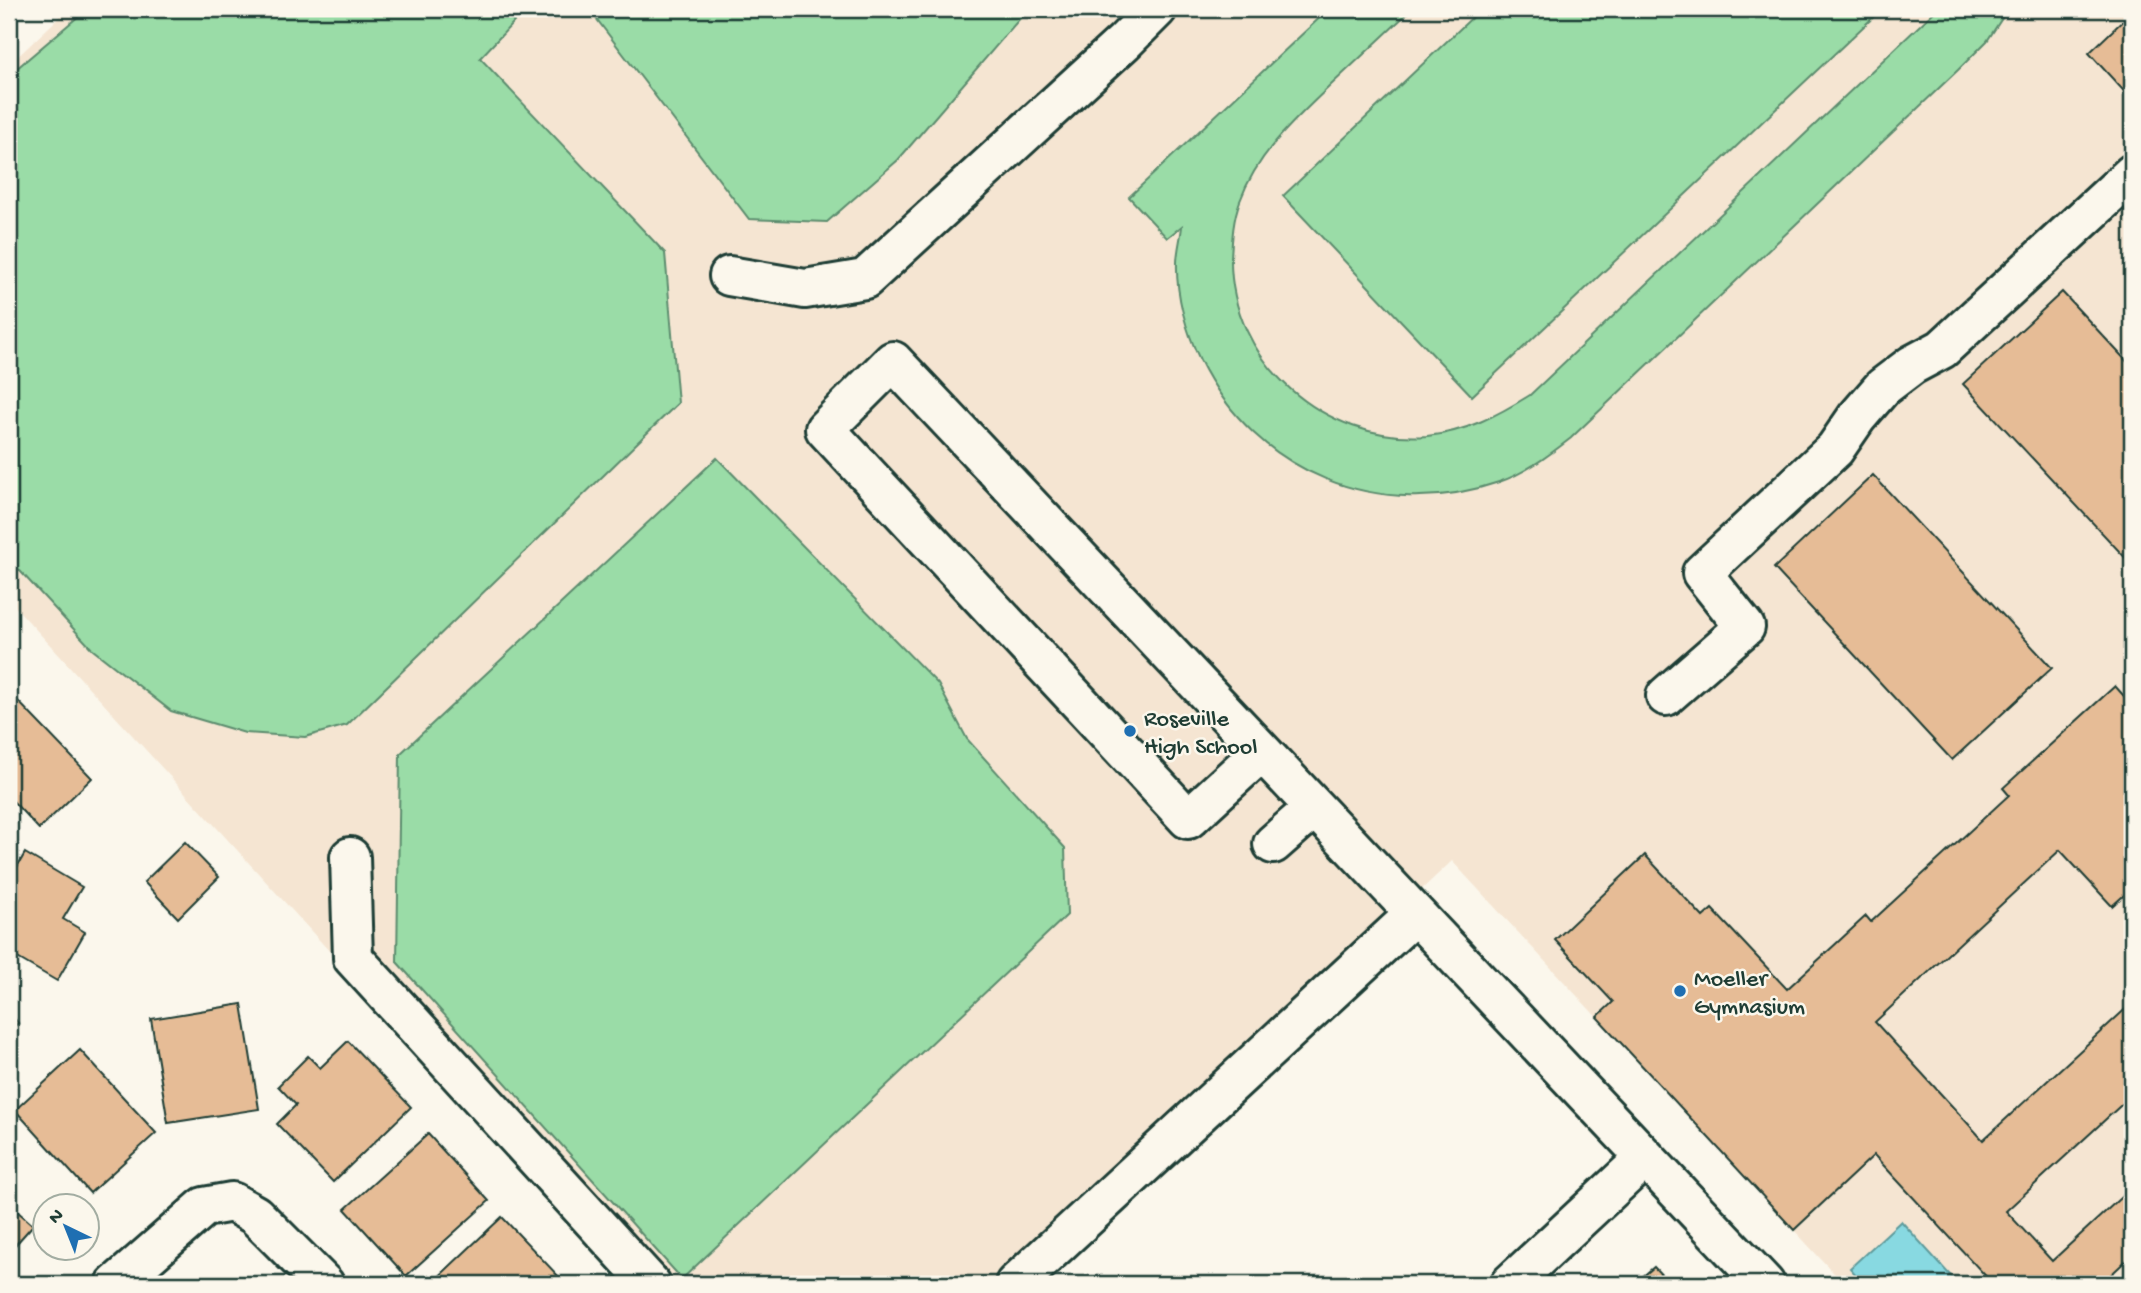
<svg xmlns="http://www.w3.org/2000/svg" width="2141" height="1293" font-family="'Gochi Hand',sans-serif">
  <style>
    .built { fill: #f5e5d2 }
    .green { fill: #9adca7; stroke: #5c8c6e; stroke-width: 2 }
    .water { fill: #88d9e1; stroke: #5e9b9c; stroke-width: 2 }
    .building { fill: #e6bc96; stroke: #1f3d34; stroke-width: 2 }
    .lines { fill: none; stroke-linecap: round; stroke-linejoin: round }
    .minor-casing { stroke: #1f3d34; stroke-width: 44 }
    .minor { stroke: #fbf7ec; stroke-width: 38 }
    .poi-dot { fill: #1f6fb2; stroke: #fbf7ec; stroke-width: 2.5 }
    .labels { text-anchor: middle; stroke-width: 5; stroke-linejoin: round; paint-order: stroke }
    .poi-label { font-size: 24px; fill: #1f3d34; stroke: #fbf7ec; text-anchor: start }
  </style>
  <rect width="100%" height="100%" fill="#fbf7ec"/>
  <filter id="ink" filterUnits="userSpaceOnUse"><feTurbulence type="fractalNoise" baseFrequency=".0143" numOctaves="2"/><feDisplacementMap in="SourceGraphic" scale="14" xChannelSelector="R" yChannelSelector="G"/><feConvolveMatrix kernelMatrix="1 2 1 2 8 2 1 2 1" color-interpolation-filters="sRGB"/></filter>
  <g filter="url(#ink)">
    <path class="built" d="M68 9H2132V1284H1844L1452 861 1000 1284H633L9 600V65Z"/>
    <path class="green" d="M87 9H503L514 22 480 58 665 253 678 403 347 725 305 737 245 733 171 711 93 650 9 559V75Z
      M589 9H1028L898 160 827 222 749 219Z
      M1329 9H1412C1385 34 1358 60 1331 85 1295 120 1258 152 1240 201 1233 219 1232 239 1231 258 1230 362 1325 444 1427 436 1466 432 1498 415 1530 395L1937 9H2008L1987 41 1958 70 1571 438C1549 455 1526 473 1499 482 1380 523 1256 474 1200 360 1186 331 1176 295 1177 263 1177 251 1181 238 1182 226L1167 238 1129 197Z
      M1481 9H1882L1472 396 1283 196Z
      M717 458 938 684 967 739 1065 848 1067 915 682 1279 397 962 400 754Z"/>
    <path class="water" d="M1901 1221 1958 1284H1864L1850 1268Z"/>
    <path class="building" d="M2132 12V100L2089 53Z
      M2062 292 2132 367V565L1963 384Z
      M1873 475 2052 668 1952 760 1774 568Z
      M2115 686 2132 705V888L2112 906 2060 850 1875 1022 1983 1140 2132 1003V1095L2006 1211 2052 1261 2132 1187V1255L2101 1284H1993L1874 1155 1794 1230 1597 1017 1613 1002 1555 940 1645 855 1703 917 1712 909 1787 989 1866 916 1871 922 2009 795 2003 788Z
      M15 698 92 778 39 829 9 797V704Z
      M185 842 219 877 178 918 144 882Z
      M25 853 82 887 63 919 85 932 57 981 9 953V881Z
      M242 1004 259 1109 168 1123 151 1019Z
      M9 1011 18 1023 9 1031Z
      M348 1041 411 1107 333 1182 277 1124 296 1105 278 1086 308 1056 320 1068Z
      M80 1050 156 1133 90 1193 15 1110Z
      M428 1134 489 1201 406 1276 345 1209Z
      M9 1204 33 1225 9 1252Z
      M502 1217 562 1280 558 1284H431Z
      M1654 1267 1670 1284H1634Z"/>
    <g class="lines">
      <g class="minor-casing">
        <path id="minor" d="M729 276 805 289 865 279 1124 42 1157 9
          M1666 696 1745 627 1702 573 1835 449 1857 417 1883 387 1912 365 1942 349 2132 174
          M1261 752 1188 819 825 429 893 361 1765 1284
          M1273 844 1314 808
          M350 857 353 958 651 1284
          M116 1284 204 1207 232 1202 255 1215 324 1284
          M1015 1284 1414 915
          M1510 1284 1644 1159"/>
      </g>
      <use href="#minor" class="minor"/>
    </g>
  </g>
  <g class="poi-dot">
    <circle cx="1130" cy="731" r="7"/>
    <circle cx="1680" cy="991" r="7"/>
  </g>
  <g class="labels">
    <g class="poi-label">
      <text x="1144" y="725">Roseville<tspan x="1144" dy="28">High School</tspan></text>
      <text x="1694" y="985">Moeller<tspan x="1694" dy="28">Gymnasium</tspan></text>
    </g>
  </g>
  <rect width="2141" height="1293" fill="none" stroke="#fbf7ec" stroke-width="35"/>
  <rect x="18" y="18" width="2106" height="1258" fill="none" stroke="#1f3d34" stroke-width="2.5" filter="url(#ink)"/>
  <g transform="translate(66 1227) rotate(317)"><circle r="33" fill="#fbf7ec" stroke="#a3ada2" stroke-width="2"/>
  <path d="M0-5L12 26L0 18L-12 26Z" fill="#1f6fb2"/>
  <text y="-10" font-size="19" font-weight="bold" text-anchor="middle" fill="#1f3d34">N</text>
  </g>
</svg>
